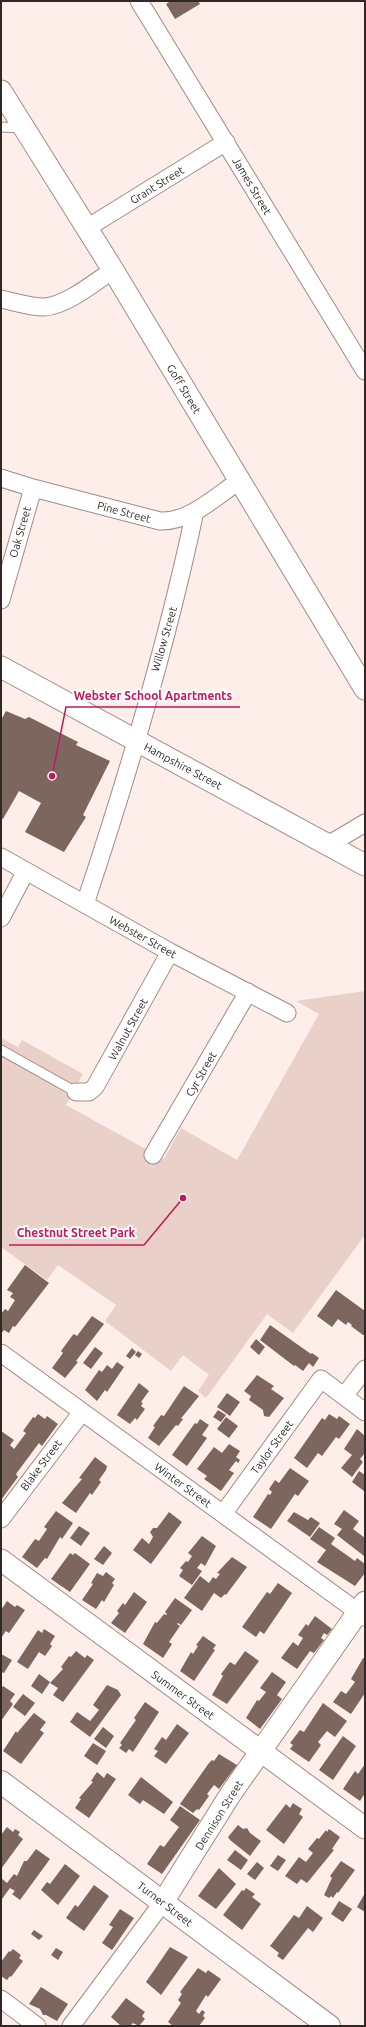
<svg xmlns="http://www.w3.org/2000/svg" width="366" height="2027" font-family="Ubuntu,sans-serif">
  <style>
    .green { fill: #e9d0c8 }
    .building { fill: #7c665e }
    .lines { fill: none; stroke-linecap: round; stroke-linejoin: round }
    .service-casing { stroke: #a28b83; stroke-width: 11 }
    .minor-casing { stroke: #a28b83; stroke-width: 19 }
    .tertiary-casing { stroke: #a28b83; stroke-width: 23 }
    .secondary-casing { stroke: #a28b83; stroke-width: 24 }
    .service { stroke: #fff; stroke-width: 9 }
    .minor { stroke: #fff; stroke-width: 17 }
    .tertiary { stroke: #fff; stroke-width: 21 }
    .secondary { stroke: #fff; stroke-width: 22 }
    .labels { text-anchor: middle; stroke-width: 4; stroke-linejoin: round; paint-order: stroke }
    .street-label { font-size: 11px; fill: #312825; stroke: #fff }
    .leader { fill: none; stroke: #c2185b; stroke-width: 1.5 }
    .callout-dot { fill: #c2185b; stroke: #fff; stroke-width: 1.5 }
    .callout-label { font-size: 12px; text-anchor: middle; font-weight: bold; fill: #c2185b; stroke: #fff; stroke-width: 4; stroke-linejoin: round; paint-order: stroke }
  </style>
  <rect width="100%" height="100%" fill="#feeee9"/>
  <path class="green" d="M365 991V1235L293 1333 267 1314 206 1398 198 1391 209 1375 183 1355 171 1371 105 1321 116 1305 58 1265 47 1280 1 1247V1038L18 1047 22 1040 83 1074 66 1105 164 1159 181 1128 237 1160 319 1014 296 1001Z"/>
  <path class="building" d="M171 1H198L200 4 175 19 166 4Z
    M6 711 25 719 29 717 78 742 76 745 110 761 83 815 86 817 64 852 25 832 41 803 19 791 3 819 1 818V720Z
    M25 1265 49 1283 15 1327 13 1326 9 1333 4 1330 1 1334V1314L5 1309 8 1311 15 1300 10 1297 13 1293 7 1290Z
    M336 1290 365 1311V1335H363L351 1326 352 1325 348 1322 346 1325 338 1319 332 1327 317 1316Z
    M92 1316 104 1324 76 1361 78 1362 65 1378 52 1368 63 1353 61 1351 72 1336 74 1334 77 1336Z
    M270 1325 311 1354 312 1353 319 1358 313 1367 309 1363 303 1371 295 1365 294 1366 260 1340Z
    M256 1339 265 1347 259 1355 250 1347Z
    M95 1347 103 1353 91 1369 83 1363Z
    M132 1348 136 1352 130 1359 126 1356Z
    M138 1351 142 1354 139 1358 135 1355Z
    M117 1362 124 1367 107 1392 105 1390 97 1401 85 1390 99 1370 102 1372 107 1365 112 1369Z
    M257 1375 274 1386 271 1389 284 1398 269 1417 264 1416 263 1410 249 1400 251 1396 244 1391Z
    M139 1383 149 1391 141 1402 143 1403 141 1406 145 1409 137 1420 135 1418 130 1424 117 1415Z
    M184 1386 199 1396 183 1416 181 1418 183 1419 178 1426 176 1425 159 1446 148 1438 155 1427 153 1426 161 1415 164 1416Z
    M227 1393 240 1402 230 1416 217 1407Z
    M218 1410 226 1415 221 1422 213 1417Z
    M38 1414 45 1419 47 1416 58 1424 42 1446 39 1443 16 1474 18 1477 1 1500V1431L14 1440 10 1445 14 1449 26 1433 23 1431 33 1417 35 1418Z
    M329 1414 337 1419 339 1416 350 1424 339 1439 336 1437 322 1456 318 1453 307 1468 294 1458 322 1418 325 1420Z
    M226 1417 238 1426 229 1438 217 1429Z
    M200 1419 209 1425 202 1435 207 1438 187 1466 172 1455 195 1423 197 1424Z
    M357 1429 365 1436V1453L360 1459 363 1462 352 1477 341 1468 352 1455 344 1449Z
    M229 1444 240 1451 236 1457 240 1460 238 1463 236 1461 229 1470 234 1473 221 1491 204 1479 207 1476 197 1469 214 1447 222 1453Z
    M95 1457 107 1466 106 1470 99 1480 101 1482 92 1495 90 1493 76 1513 62 1503 82 1479 79 1478Z
    M290 1468 309 1481 298 1496 295 1494 271 1529 253 1517 268 1494 270 1495 272 1492 269 1489 275 1480 279 1483Z
    M359 1471 365 1475 364 1491 352 1482Z
    M344 1510 359 1521 353 1529 365 1538 364 1556 337 1535 342 1529 334 1524Z
    M56 1511 73 1523 62 1539 60 1537 47 1559 45 1558 37 1568 22 1557 35 1539 39 1541 47 1529 44 1527Z
    M169 1512 182 1522 151 1564 133 1550 142 1538 149 1544 153 1537 150 1532 153 1528H157Z
    M294 1512 308 1520 311 1517 320 1523 310 1537 287 1521Z
    M79 1526 90 1533 81 1546 70 1538Z
    M319 1527 335 1538 331 1544 355 1561 357 1558 365 1564V1573L355 1586 317 1562 326 1550 310 1539Z
    M202 1536 216 1546 205 1566 201 1563 197 1568 202 1571 192 1585 179 1576 183 1570 180 1568 186 1561 188 1562 192 1556 188 1553Z
    M104 1546 112 1553 103 1565 94 1559Z
    M70 1553 73 1555 75 1553 90 1564 70 1592 51 1579Z
    M232 1557 247 1567 226 1595 225 1594 221 1598 214 1593 202 1611 184 1598 200 1576 209 1583 213 1577 216 1579 220 1574 217 1573Z
    M106 1572 115 1579 112 1583 114 1585 104 1602 102 1600 96 1609 82 1600 93 1584 91 1583 97 1573 103 1576Z
    M278 1583 292 1593 264 1634 260 1631 256 1637 242 1627 267 1592 270 1594Z
    M134 1592 147 1602 125 1633 111 1623 119 1613 117 1611 123 1603 125 1605Z
    M175 1598 192 1610 181 1625 178 1623 177 1624 180 1626 169 1642 172 1644 163 1658 143 1644 155 1622 157 1623 164 1614 166 1615 167 1614 165 1612Z
    M7 1601 15 1607 17 1605 25 1610 9 1633 6 1631 1 1638V1610Z
    M315 1616 332 1629 327 1635 324 1633 321 1638 324 1640 314 1653 310 1651 297 1669 281 1658 293 1642 298 1646 303 1638 298 1635 306 1624 308 1626Z
    M44 1629 55 1636 50 1644 52 1646 45 1656 39 1652 28 1669 17 1662 38 1630 42 1633Z
    M203 1636 216 1645 213 1649 215 1650 194 1681 180 1671 191 1652 193 1654 198 1646 196 1645Z
    M76 1651 85 1658 87 1655 94 1660 63 1702 53 1695 58 1688 50 1683 63 1669 61 1667 69 1656 71 1657Z
    M245 1651 259 1661 227 1704 212 1695 223 1676 221 1674 230 1662 235 1665Z
    M1 1654 12 1660 4 1673 1 1672Z
    M363 1658 365 1659V1693L351 1714 333 1702 341 1691 346 1694 355 1682 351 1679Z
    M272 1672 286 1682 277 1695 282 1699 260 1729 246 1718 257 1700 259 1701 266 1692 260 1688Z
    M39 1674 50 1682 42 1694 31 1686Z
    M107 1685 118 1690 121 1695 90 1737 70 1722 77 1712 90 1721 99 1710 93 1705Z
    M3 1686 15 1694 10 1701 13 1704 1 1721V1688Z
    M23 1694 35 1703 25 1716 13 1707Z
    M145 1702 159 1712 133 1752 129 1749 126 1753 119 1748 122 1745 120 1743 136 1720 134 1718Z
    M323 1703 347 1721 335 1737 327 1731 318 1742 321 1745 309 1762 290 1749 293 1745 290 1743 300 1730 304 1732Z
    M34 1713 46 1722 40 1730 44 1733 21 1764 3 1751 16 1731 17 1733Z
    M177 1724 189 1733 166 1764 154 1756 158 1751 154 1749 162 1737 166 1740Z
    M103 1727 114 1736 106 1748 94 1739Z
    M343 1736 356 1746 333 1780 319 1770Z
    M93 1743 106 1751 97 1765 84 1756Z
    M219 1754 237 1765 219 1789 214 1785 207 1794 209 1796 199 1810 197 1809 193 1813 180 1804 209 1763 212 1760 214 1761Z
    M365 1764V1793L360 1801 343 1789 355 1771 358 1774Z
    M97 1772 104 1778 107 1773 116 1779 89 1818 75 1808 81 1799 79 1798 93 1782 91 1781Z
    M141 1777 173 1802 164 1814 143 1800 140 1804 128 1795Z
    M293 1803 302 1809 299 1814 303 1817 284 1844 266 1830 286 1804 290 1808Z
    M180 1806 200 1820 162 1874 147 1864 160 1845 164 1847 179 1827 170 1820Z
    M238 1825 243 1829 247 1828 250 1833 261 1841 250 1856 230 1840 228 1837Z
    M7 1827 13 1832 15 1829 20 1832 18 1835 23 1839 1 1869V1835Z
    M329 1829 340 1837 332 1849 334 1850 307 1883 301 1879 297 1884 285 1876 299 1857 306 1862 313 1853 308 1849 317 1838 319 1839 326 1830 327 1832Z
    M36 1849 50 1859 20 1900 12 1894 15 1891 10 1888 2 1899 1 1878 7 1883 14 1874 17 1876 24 1861H27Z
    M235 1850 248 1860 241 1870 227 1860Z
    M278 1855 286 1860 278 1871 270 1866Z
    M341 1861 355 1870 338 1893 337 1892 333 1898 331 1896 329 1898 324 1895 332 1878 330 1876Z
    M257 1862 264 1868 255 1880 247 1874Z
    M65 1864 80 1876 58 1905 41 1890 47 1882 50 1884Z
    M219 1868 236 1884 216 1909 198 1896Z
    M94 1885 109 1896 84 1931 66 1918 75 1905 78 1907Z
    M246 1888 255 1894 252 1897 261 1904 242 1930 223 1915 242 1890 244 1891Z
    M365 1893V1912L357 1907Z
    M339 1901 352 1909 343 1922 331 1914Z
    M307 1906 323 1918 313 1932 308 1928 283 1960 277 1956 279 1953 270 1946 294 1915 299 1918Z
    M120 1909 134 1918 112 1950 102 1943 113 1927 109 1925Z
    M34 1930 43 1936 39 1940 31 1934Z
    M170 1947 188 1957 161 1995 146 1982Z
    M56 1948 63 1952 58 1960 51 1955Z
    M13 1949 21 1955 19 1958 23 1961 11 1977 10 1976 7 1980 1 1976V1962L9 1951 10 1952Z
    M198 1968 206 1973 208 1970 221 1979 208 1997 206 1995 196 2011 199 2014 202 2010 205 2012 203 2016 205 2018 199 2026H173L168 2022 181 2003 178 2000 182 1994 180 1992Z
    M41 1987 68 2004 57 2021 46 2015H43L40 2009 29 2004Z
    M126 1998 145 2012 142 2016 145 2019 139 2026 133 2023 130 2026H121L111 2017Z"/>
  <g class="lines">
    <g class="service-casing">
      <path id="service" d="M1 127 24 128
        M1 1050 76 1092"/>
    </g>
    <g class="minor-casing">
      <path id="minor" d="M139 1 365 371
        M87 228 226 142
        M1 299C15 302 30 307 44 307 66 306 95 282 113 270
        M1 478 33 488 160 521C190 522 215 497 239 481
        M1 600 33 488
        M328 845 365 823
        M1 857 170 952 287 1013
        M85 904C128 775 167 644 195 511
        M1 918 26 871
        M76 1092H89L95 1087 170 952
        M153 1155 248 992
        M1 1353 365 1617
        M344 1396 365 1369
        M223 1514 321 1379 365 1412
        M1 1519 82 1412
        M1 1999 37 2026
        M71 2026 163 1902"/>
    </g>
    <g class="tertiary-casing">
      <path id="tertiary" d="M1 91 113 270 365 689
        M1 667 365 865
        M1 1560 365 1828
        M163 1902 230 1795 365 1602"/>
    </g>
    <g class="secondary-casing">
      <path id="secondary" d="M1 1782 329 2026"/>
    </g>
    <use href="#service" class="service"/>
    <use href="#minor" class="minor"/>
    <use href="#tertiary" class="tertiary"/>
    <use href="#secondary" class="secondary"/>
  </g>
  <g class="labels">
    <g class="street-label">
      <text transform="translate(157 185) rotate(-32)" y="4">Grant Street</text>
      <text transform="translate(252 186) rotate(59)" y="4">James Street</text>
      <text transform="translate(184 389) rotate(59)" y="4">Goff Street</text>
      <text transform="translate(124 512) rotate(15)" y="4">Pine Street</text>
      <text transform="translate(20 532) rotate(-74)" y="4">Oak Street</text>
      <text transform="translate(164 639) rotate(-74)" y="4">Willow Street</text>
      <text transform="translate(183 766) rotate(28)" y="4">Hampshire Street</text>
      <text transform="translate(143 937) rotate(29)" y="4">Webster Street</text>
      <text transform="translate(128 1029) rotate(-61)" y="4">Walnut Street</text>
      <text transform="translate(201 1074) rotate(-60)" y="4">Cyr Street</text>
      <text transform="translate(272 1447) rotate(-54)" y="4">Taylor Street</text>
      <text transform="translate(41 1465) rotate(-53)" y="4">Blake Street</text>
      <text transform="translate(183 1485) rotate(36)" y="4">Winter Street</text>
      <text transform="translate(183 1695) rotate(36)" y="4">Summer Street</text>
      <text transform="translate(219 1815) rotate(-58)" y="4">Dennison Street</text>
      <text transform="translate(165 1904) rotate(37)" y="4">Turner Street</text>
    </g>
  </g>
  <path class="leader" d="M52 776L66 707H240M183 1198L144 1245H9"/>
  <g class="callout-dot">
    <circle cx="52" cy="776" r="4"/>
    <circle cx="183" cy="1198" r="4"/>
  </g>
  <g class="callout-label">
    <text x="153" y="700">Webster School Apartments</text>
    <text x="76" y="1237">Chestnut Street Park</text>
  </g>
  <rect width="366" height="2027" fill="none" stroke="#312825" stroke-width="4"/>
</svg>
